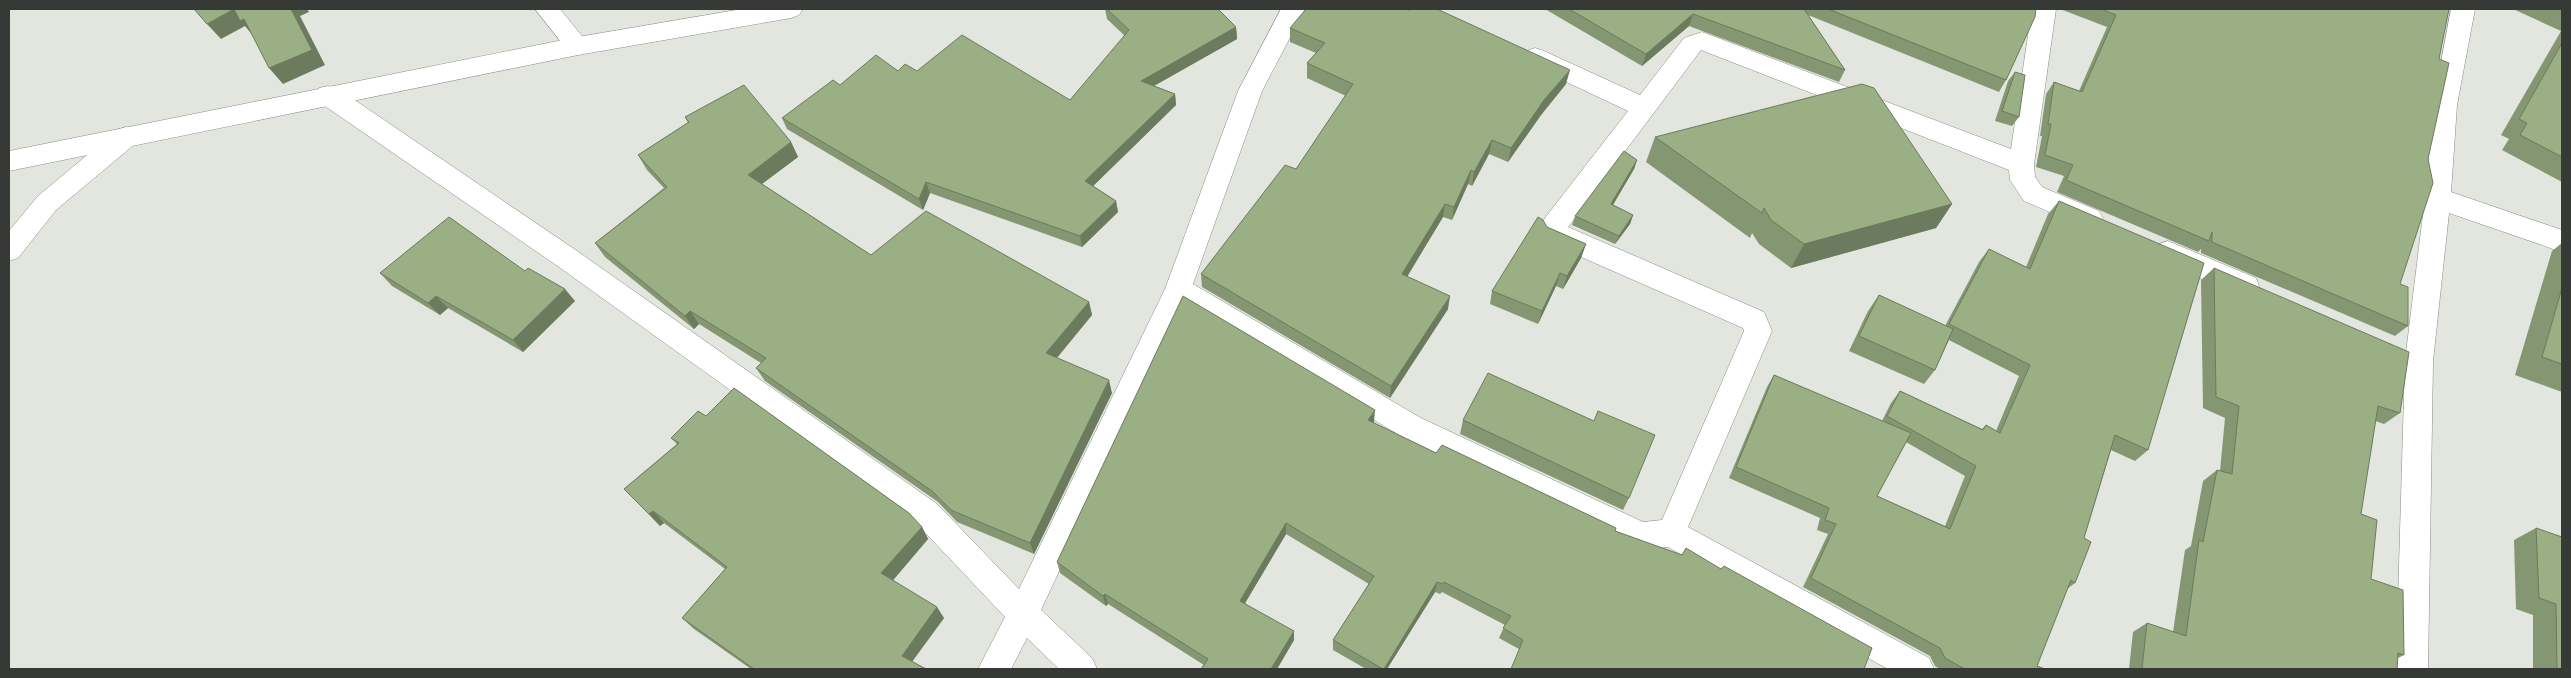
<svg xmlns="http://www.w3.org/2000/svg" width="2571" height="678" font-family="'Work Sans',sans-serif">
  <style>
    .lines { fill: none; stroke-linecap: round; stroke-linejoin: round }
    .minor-casing { stroke: #898d85; stroke-width: 1 }
    .tertiary-casing { stroke: #898d85; stroke-width: 1 }
    .minor { fill: #fff; fill-rule: evenodd }
    .tertiary { fill: #fff; fill-rule: evenodd }
    .wall { fill: #859672; fill-rule: evenodd }
    .shaded-wall { fill: #6c7a5d }
    .building { fill: #9baf85; stroke: #6c7a5d }
  </style>
  <rect width="100%" height="100%" fill="#e2e6de"/>
  <g class="lines">
    <g class="minor-casing">
      <path id="minor" d="M535 9H560L590 46 587 52 578 55 569 52Z
        M1281 9H1305L1262 91 1193 284 1421 418 1643 522 1662 520 1744 331 1743 328 1547 242 1541 226 1545 218 1628 111 1526 63 1523 57 1526 51 1535 48 1544 51 1640 95 1684 38 1702 32 2011 149 2032 9H2056L2034 164 2035 177 2042 187 2099 211 2103 218 2099 225 2090 229 2024 201 2010 180 2009 170 1701 50 1568 227 1764 312 1772 331 1688 527 1929 658 1934 669H1888L1668 547 1641 550 1630 546 1401 436 1183 306 1041 610 1092 658 1097 669H1059L1027 638 1011 669H978L1005 617 917 524 559 267 319 102 316 95 319 88 328 86 337 88 577 251 937 504 1019 589 1165 289 1238 91Z
        M126 127 135 130 139 137 135 144 56 210 18 258 9 261V231L38 196 117 130Z
        M2168 241 2256 278 2259 286 2256 294 2246 297 2236 294 2159 260 2155 252 2159 244Z"/>
    </g>
    <g class="tertiary-casing">
      <path id="tertiary" d="M742 9H803L799 15 791 18 578 55 9 171V151L578 37Z
        M2451 9H2475L2457 105 2451 192 2562 230V252L2449 213 2433 361 2428 669H2396L2405 361 2425 198 2433 105Z"/>
    </g>
    <use href="#minor" class="minor"/>
    <use href="#tertiary" class="tertiary"/>
  </g>
  <path class="wall" d="M1105 9H1218L1236 27 1237 39 1154 86 1175 94 1176 105 1093 186 1116 201 1118 212 1082 247 930 193 923 210 787 129 782 118 840 85 898 71H917L1070 100 1125 36 1107 19Z
    M1545 9H2036L2006 80 1999 92 1808 15 1845 70 1839 82 1689 26 1642 66Z
    M2060 9H2449L2439 59 2400 284 2408 326 2395 336 2201 253V249L2198 252 2057 192 2064 176 2036 167 2042 136H2040L2046 94 2054 82 2079 91 2107 27Z
    M2513 9H2562V182L2502 150 2509 139 2501 135 2561 31Z
    M1290 28 1566 84 1541 115 1508 162 1489 154 1472 186 1468 184 1452 220 1443 217 1407 276 1448 309 1390 398 1202 287 1201 274 1296 169 1346 96 1307 78V63L1316 53 1290 42Z
    M2015 72 2019 117 2012 126 1995 121 2008 81Z
    M685 117 791 142 798 157 762 184 871 255 1089 302 1092 315 1057 358 1112 393 1034 554 957 522 938 502 765 381 756 368 761 363 699 324 694 329 605 257 595 243 664 188 647 170 638 155 688 123Z
    M1655 137 1952 204 1936 228 1791 268 1759 244 1752 233 1750 238 1646 162Z
    M1637 160 1634 169 1613 205 1633 215 1630 224 1615 244 1572 225 1575 216Z
    M2059 201 2148 450 2135 461 2111 450 2084 538 2075 583 2067 589 2037 666 2045 669H1940L1935 666 1930 656 1803 587 1828 534 1817 530 1820 518 1729 478 1767 387 1774 375 1882 421 1891 403 1900 391 1982 429 1986 425 1996 431 2019 376 1949 340 1935 370 1924 384 1849 351 1868 311 1879 295 1945 326 1979 262 1989 249 2026 267 2048 214ZM1906 442 1965 476 1945 526 1877 496Z
    M1547 227 1586 244 1581 258 1563 289 1556 286 1538 324 1490 304 1492 291Z
    M2562 243V392L2515 375 2552 251Z
    M2214 268 2400 413 2384 424 2375 421 2361 514 2371 579 2404 655 2398 658 2397 669H2129L2133 632 2147 623 2173 632 2185 550 2191 546 2203 481 2217 470 2220 471 2225 418 2203 408 2201 280Z
    M525 271 575 301 523 352 448 308 440 315 392 286 380 273Z
    M706 416 922 527 928 539 893 580 944 618 912 661 926 669H751L694 629 682 618 725 569 664 523 660 526 624 489 677 444 671 438Z
    M1463 420 1594 421 1629 498 1623 510 1460 434Z
    M1374 422 1373 423 1436 453 1615 531 1721 569 1872 648 1519 649 1499 638 1505 625 1442 592 1440 594 1435 592 1387 669H1366L1333 650V640L1369 584 1286 534 1245 603 1294 640 1277 669H1201L1204 665 1108 604 1106 606 1060 573 1057 562Z
    M2536 528 2562 537V669H2533V615L2516 609 2514 540Z"/>
  <path class="shaded-wall" d="M234 9 244 19 254 37 245 26 221 39 207 24Z
    M291 9H307L309 12 300 16 325 65 283 84 269 68Z
    M1693 14 1689 26 1642 66 1646 54Z
    M1236 27 1237 39 1143 92 1141 81Z
    M1570 70 1566 84 1541 115 1508 162 1511 148 1544 100Z
    M1175 94 1176 105 1087 192 1085 181Z
    M1492 140 1489 154 1472 186 1474 172Z
    M791 142 798 157 755 189 748 175Z
    M1637 160 1634 169 1608 213 1611 204Z
    M1471 170 1468 184 1452 220 1454 207Z
    M926 182 930 193 923 210 919 199Z
    M1116 201 1118 212 1082 247 1080 236Z
    M1445 204 1443 217 1401 287 1402 274Z
    M1952 204 1936 228 1791 268 1804 244Z
    M1633 215 1630 224 1615 244 1619 236Z
    M1586 244 1581 258 1563 289 1567 276Z
    M1560 273 1556 286 1538 324 1542 311Z
    M565 289 575 301 523 352 513 340Z
    M436 296 448 308 440 315 428 303Z
    M1450 296 1448 309 1390 398 1391 386Z
    M1089 302 1092 315 1050 366 1046 353Z
    M690 311 699 324 694 329 685 316Z
    M1109 380 1112 393 1034 554 1030 543Z
    M1375 410 1374 422 1367 432 1368 420Z
    M653 511 664 523 660 526 649 514Z
    M1286 523V534L1241 610 1240 601Z
    M922 527 928 539 889 585 881 573Z
    M1437 582 1435 592 1387 669H1384Z
    M1105 594 1108 604 1106 606 1103 596Z
    M937 607 944 618 909 666 902 656Z
    M1294 631V640L1277 669H1271Z"/>
  <path class="building" d="M194 9H234L207 24Z
    M234 9H291L312 50 269 68 244 19 240 21Z
    M1107 9H1218L1236 27 1141 81 1175 94 1085 181 1116 201 1080 236 926 182 919 199 782 118 833 80 840 85 876 55 898 71 905 64 917 71 962 35 1070 100 1129 30Z
    M1306 9H1402L1410 10 1411 9H1437L1570 70 1544 100 1511 148 1492 140 1474 172 1471 170 1454 207 1445 204 1402 274 1450 296 1391 386 1201 274 1285 165 1296 169 1353 84 1307 63 1325 43 1290 28Z
    M1569 9H1804L1845 70 1693 14 1646 54Z
    M1828 9H2036L2035 17 2006 80Z
    M2101 9H2449L2439 59 2449 63 2428 159 2433 183 2400 284 2408 287V326L2212 242V232L2209 241 2066 180 2073 165 2045 155 2051 124H2048L2054 82 2082 92 2116 15Z
    M2562 43V157L2520 135 2527 123 2519 119Z
    M2015 72 2025 75 2019 117 2002 111Z
    M1862 84 1874 88 1952 204 1804 244 1771 220 1764 208 1762 213 1655 137Z
    M744 85 791 142 748 175 871 255 926 211 1089 302 1046 353 1109 380 1030 543 951 510 932 491 756 368 766 358 690 311 685 316 595 243 667 187 638 155 689 122 685 117Z
    M1624 151 1637 160 1611 204 1633 215 1619 236 1575 216Z
    M2059 201 2204 263 2148 450 2115 435 2084 538 2091 542 2075 583 2071 580 2037 666 2045 669H1965L1945 658 1940 648 1811 578 1836 524 1825 520 1829 508 1736 467 1774 375 1911 433 1877 496 1950 529 1976 466 1887 416 1900 391 1983 430 1986 425 2000 433 2030 365 1949 324 1989 249 2030 269Z
    M449 217 525 271 528 268 565 289 513 340 436 296 428 303 380 273Z
    M1538 217 1543 220 1547 227 1586 244 1567 276 1560 273 1542 311 1492 291Z
    M2214 268 2409 352 2400 413 2378 406 2361 514 2377 520 2371 579 2403 590 2404 655 2398 653 2397 669H2142L2147 623 2186 636 2199 540 2203 542 2217 470 2232 474 2239 406 2216 397Z
    M2562 288V364L2542 357Z
    M1879 295 1953 329 1935 370 1859 336Z
    M1183 296 1375 410 1368 420 1436 453 1442 445 1616 528 1615 531 1682 555 1686 548 1721 569 1724 566 1872 648 1864 669H1511L1523 640 1503 628 1511 616 1444 582 1443 584 1437 582 1384 669H1383L1333 640 1374 576 1286 523 1240 601 1294 631 1271 669H1201L1208 659 1105 594 1103 596 1057 562Z
    M1488 373 1594 421 1598 411 1655 435 1629 498 1463 420Z
    M734 388 909 513 922 527 881 573 937 607 902 656 926 669H754L682 618 727 567 653 511 649 514 624 489 679 443 671 438 698 411 706 416Z
    M2536 528 2562 537V669H2557L2556 604 2539 598Z"/>
  <rect width="2571" height="678" fill="none" stroke="#373936" stroke-width="20"/>
</svg>
